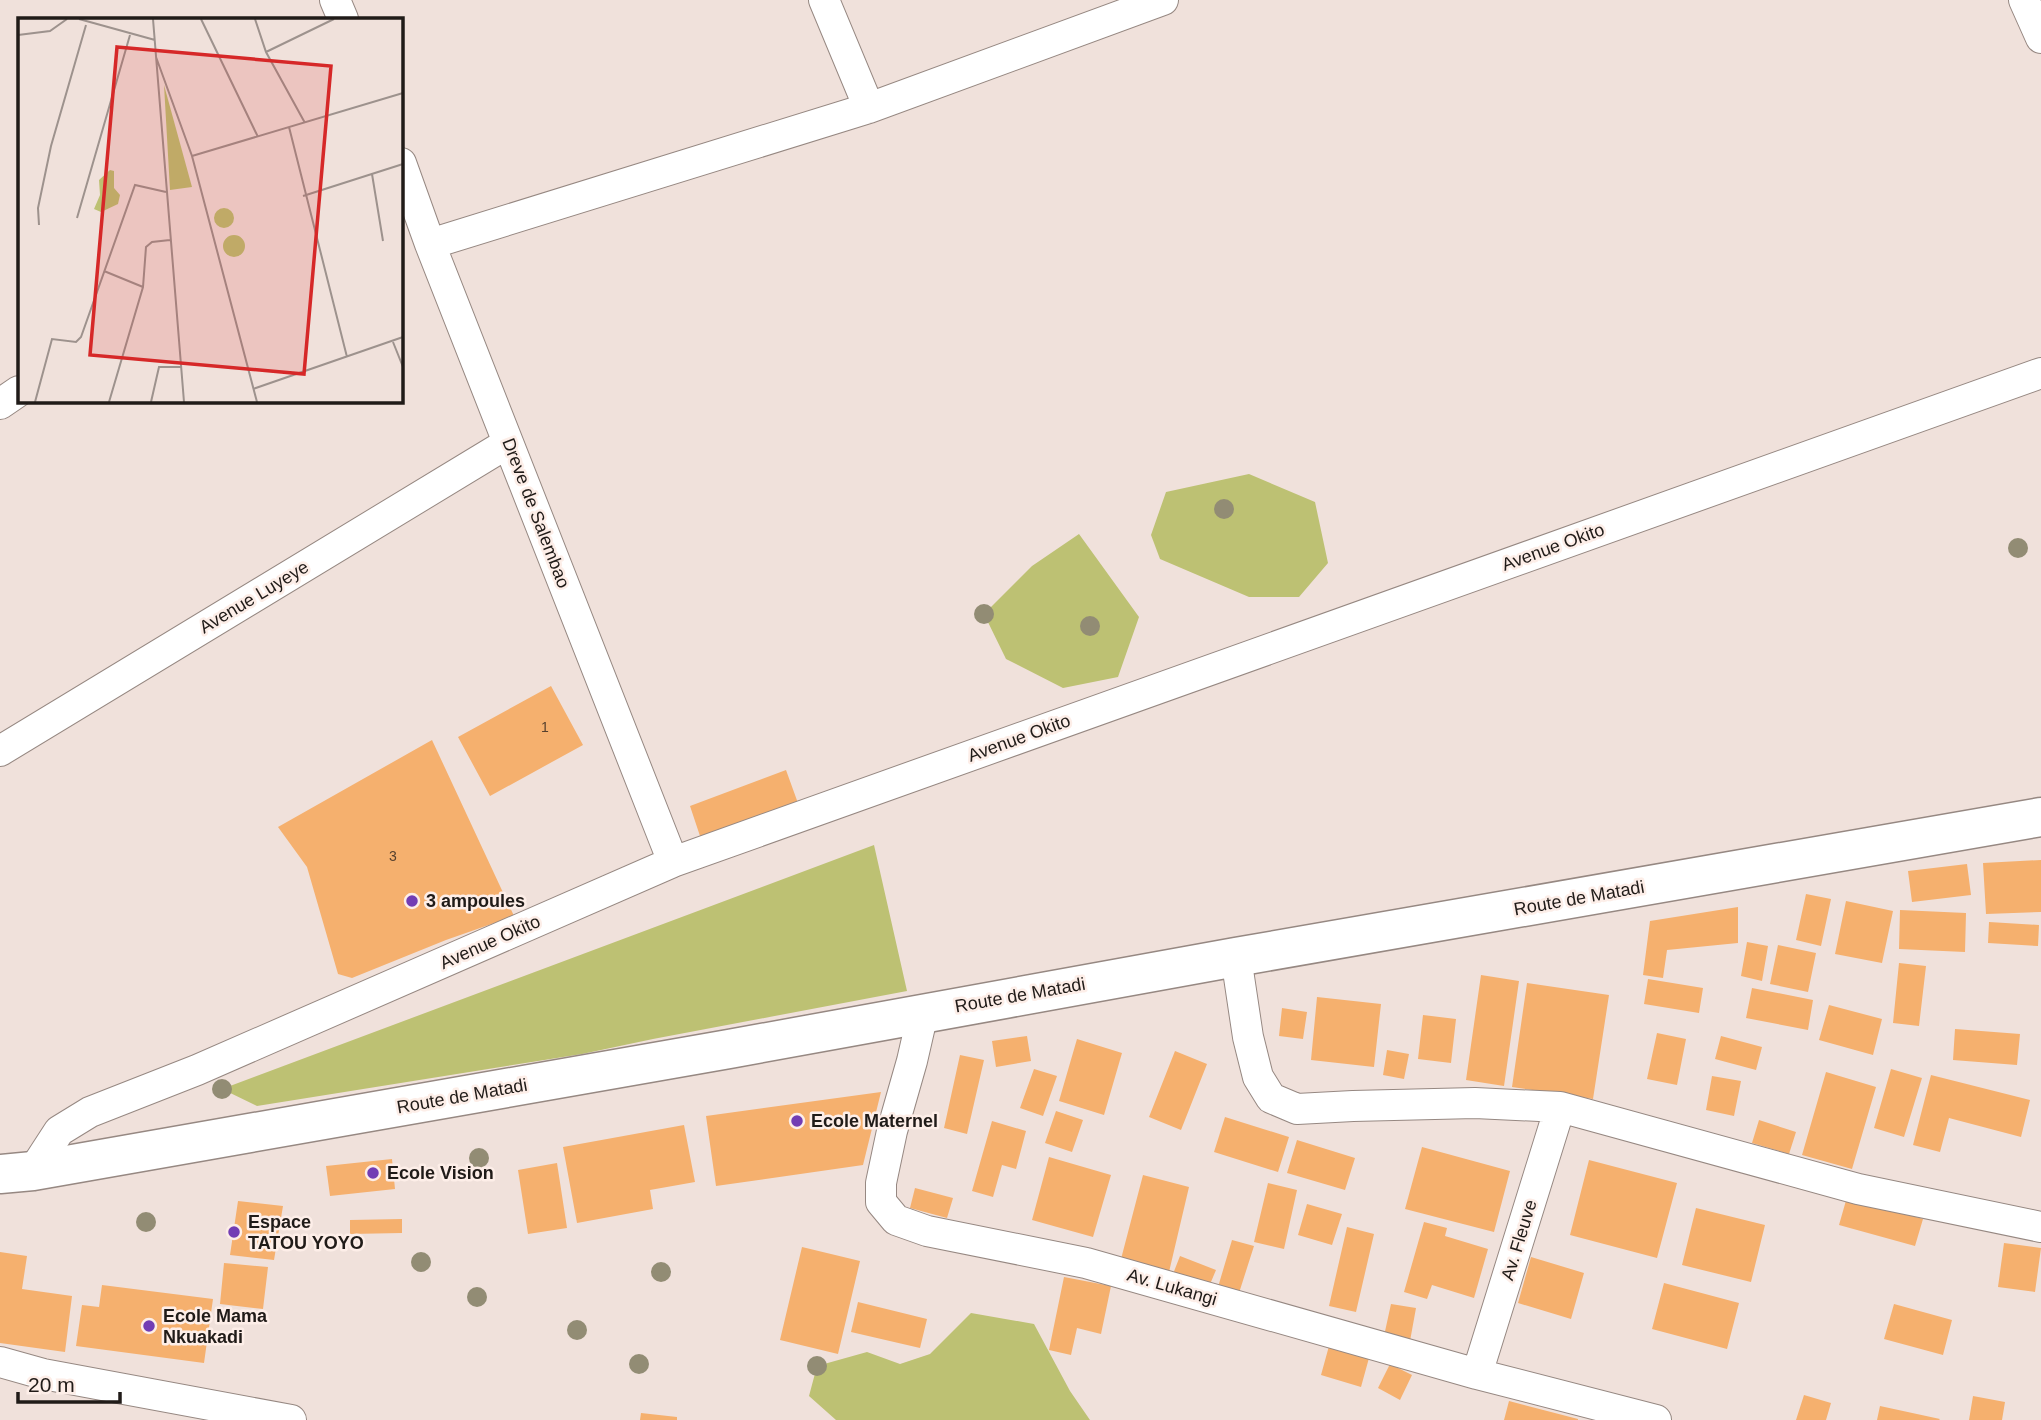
<svg xmlns="http://www.w3.org/2000/svg" width="2041" height="1420" font-family="Helvetica,sans-serif">
  <style>
    .green { fill: #bdc173 }
    .building { fill: #f5b06e }
    .lines { fill: none; stroke-linecap: round; stroke-linejoin: round }
    .minor-casing { stroke: #968882; stroke-width: 32 }
    .primary-casing { stroke: #968882; stroke-width: 41 }
    .minor { stroke: #fff; stroke-width: 30 }
    .primary { stroke: #fff; stroke-width: 38 }
    .tree { fill: #928c74 }
    .poi-dot { fill: #723db4; stroke: #fdeee8; stroke-width: 2.5 }
    .labels { text-anchor: middle; stroke-width: 5; stroke-linejoin: round; paint-order: stroke }
    .number-label { font-size: 14px; fill: #55402e }
    .street-label { font-size: 18px; fill: #201b18; stroke: #fdeee8 }
    .poi-label { font-size: 18px; font-weight: bold; fill: #201b18; stroke: #fdeee8; text-anchor: start }
    .inset-road { fill: none; stroke: #9d928d; stroke-width: 2 }
    .view { fill: #d62828; fill-opacity: 0.15; stroke: #d62828; stroke-width: 3.5 }
    .inset-edge { fill: none; stroke: #201b18; stroke-width: 3.5 }
  </style>
  <rect width="100%" height="100%" fill="#f0e1db"/>
  <path class="green" d="M1249 474 1315 502 1328 563 1299 597H1249L1160 559 1151 535 1166 492Z
    M1079 534 1139 617 1118 677 1063 688 1006 659 984 614 1032 566Z
    M874 845 907 991 653 1039 582 1054 257 1106 222 1089Z
    M971 1313 1034 1324 1070 1391 1090 1420H836L809 1396 817 1366 867 1352 900 1364 930 1354Z"/>
  <path class="building" d="M551 686 583 745 490 796 458 737Z
    M432 740 514 916 446 940 352 978 338 974 307 867 278 827Z
    M786 770 799 806 702 842 690 806Z
    M2041 860V912L1986 914 1983 863Z
    M1967 864 1971 895 1912 902 1908 871Z
    M1806 894 1831 899 1821 946 1796 940Z
    M1846 901 1893 911 1882 963 1835 954Z
    M1738 907V943L1667 950 1663 978 1643 975 1650 921Z
    M1900 910 1966 913 1965 952 1899 949Z
    M1989 922 2039 925 2038 946 1988 943Z
    M1747 942 1768 946 1762 981 1741 976Z
    M1778 945 1816 953 1808 992 1770 984Z
    M1899 963 1926 966 1919 1026 1893 1023Z
    M1481 975 1519 981 1504 1086 1466 1080Z
    M1648 979 1703 988 1699 1013 1644 1004Z
    M1527 983 1609 995 1593 1099 1512 1087Z
    M1752 988 1813 1000 1808 1030 1746 1018Z
    M1317 997 1381 1004 1374 1067 1311 1060Z
    M1829 1005 1882 1019 1873 1055 1819 1040Z
    M1282 1008 1307 1012 1303 1039 1279 1036Z
    M1423 1015 1456 1019 1451 1063 1418 1059Z
    M1955 1029 2020 1034 2017 1065 1953 1060Z
    M1657 1033 1686 1039 1677 1085 1647 1079Z
    M1027 1036 1031 1061 996 1067 992 1041Z
    M1721 1036 1762 1047 1756 1070 1715 1059Z
    M1077 1039 1122 1053 1104 1115 1059 1101Z
    M1387 1050 1409 1054 1404 1079 1383 1075Z
    M1175 1051 1207 1064 1181 1130 1149 1117Z
    M960 1055 984 1060 967 1134 944 1128Z
    M1034 1069 1057 1076 1043 1116 1020 1108Z
    M1891 1069 1922 1078 1904 1137 1874 1128Z
    M1826 1072 1876 1087 1852 1169 1802 1155Z
    M1931 1075 2030 1100 2021 1137 1949 1118 1940 1152 1913 1145Z
    M1712 1076 1741 1081 1734 1116 1706 1110Z
    M881 1092 863 1165 716 1186 706 1116Z
    M1056 1111 1083 1120 1072 1152 1045 1143Z
    M1225 1117 1289 1137 1278 1172 1214 1152Z
    M1759 1120 1796 1132 1789 1154 1752 1143Z
    M992 1121 1026 1131 1016 1169 1002 1165 993 1197 972 1191Z
    M684 1125 695 1182 650 1190 653 1209 577 1223 563 1147Z
    M1297 1140 1355 1158 1345 1190 1287 1173Z
    M1422 1147 1510 1171 1494 1232 1405 1209Z
    M1049 1157 1111 1175 1093 1237 1032 1220Z
    M392 1159 395 1189 330 1196 326 1166Z
    M1589 1160 1677 1183 1657 1258 1570 1235Z
    M557 1163 567 1228 528 1234 518 1170Z
    M1143 1175 1189 1187 1169 1272 1121 1259Z
    M1268 1183 1297 1190 1284 1249 1254 1242Z
    M915 1188 953 1198 947 1218 910 1208Z
    M1847 1197 1923 1219 1915 1246 1839 1225Z
    M238 1201 283 1206 274 1260 230 1255Z
    M1307 1204 1342 1214 1332 1245 1298 1235Z
    M1696 1208 1765 1225 1751 1282 1682 1265Z
    M402 1219V1233L350 1234V1220Z
    M1424 1222 1447 1228 1445 1236 1488 1249 1474 1298 1432 1285 1427 1299 1404 1292Z
    M1347 1227 1374 1234 1356 1312 1329 1306Z
    M1232 1240 1254 1246 1239 1293 1218 1287Z
    M2004 1243 2041 1248 2035 1292 1998 1287Z
    M802 1247 860 1261 838 1354 780 1340Z
    M0 1252 27 1256 22 1289 72 1296 65 1352 0 1343Z
    M1180 1256 1216 1270 1208 1289 1173 1274Z
    M1531 1257 1584 1273 1571 1319 1518 1303Z
    M224 1263 268 1267 263 1309 220 1304Z
    M1064 1277 1111 1286 1101 1334 1077 1328 1071 1355 1049 1350Z
    M1664 1283 1739 1303 1727 1349 1652 1329Z
    M102 1285 213 1299 204 1363 76 1346 82 1305 99 1307Z
    M858 1302 927 1319 920 1348 851 1332Z
    M1391 1304 1416 1308 1410 1341 1384 1336Z
    M1894 1304 1952 1320 1943 1355 1884 1339Z
    M1329 1346 1369 1358 1361 1387 1321 1375Z
    M1390 1364 1412 1375 1400 1400 1378 1388Z
    M1804 1395 1831 1403 1826 1420H1796Z
    M1973 1396 2005 1402 2002 1420H1969Z
    M1509 1401 1578 1419V1420H1504Z
    M1880 1406 1940 1419 1939 1420H1877Z
    M641 1413 677 1417V1420H640Z"/>
  <g class="lines">
    <g class="minor-casing">
      <path id="minor" d="M335 0 343 19
        M824 0 869 108
        M2024 0 2041 38
        M401 163 430 244 673 862
        M430 244 869 108 1163 0
        M0 404 19 391
        M0 751 508 443
        M1236 957 1248 1037 1258 1077 1271 1098 1297 1109 1353 1106 1475 1103 1560 1107 1858 1189 2041 1227
        M923 1013 912 1061 892 1131 881 1183V1202L896 1220 927 1231 1086 1263 1477 1374 1656 1420
        M33 1171 59 1131 90 1112 197 1070 673 862 2041 373
        M0 1362 43 1374 291 1420
        M1477 1374 1560 1107"/>
    </g>
    <g class="primary-casing">
      <path id="primary" d="M0 1174 33 1171 729 1049 1236 957 2041 817"/>
    </g>
    <use href="#minor" class="minor"/>
    <use href="#primary" class="primary"/>
  </g>
  <g class="tree">
    <circle cx="1224" cy="509" r="10"/>
    <circle cx="2018" cy="548" r="10"/>
    <circle cx="984" cy="614" r="10"/>
    <circle cx="1090" cy="626" r="10"/>
    <circle cx="222" cy="1089" r="10"/>
    <circle cx="479" cy="1158" r="10"/>
    <circle cx="146" cy="1222" r="10"/>
    <circle cx="421" cy="1262" r="10"/>
    <circle cx="661" cy="1272" r="10"/>
    <circle cx="477" cy="1297" r="10"/>
    <circle cx="577" cy="1330" r="10"/>
    <circle cx="639" cy="1364" r="10"/>
    <circle cx="817" cy="1366" r="10"/>
  </g>
  <g class="poi-dot">
    <circle cx="412" cy="901" r="7"/>
    <circle cx="797" cy="1121" r="7"/>
    <circle cx="373" cy="1173" r="7"/>
    <circle cx="234" cy="1232" r="7"/>
    <circle cx="149" cy="1326" r="7"/>
  </g>
  <g class="labels">
    <g class="number-label">
      <text x="545" y="732">1</text>
      <text x="393" y="861">3</text>
    </g>
    <g class="street-label">
      <text transform="translate(536 513) rotate(69)" y="6">Dreve de Salembao</text>
      <text transform="translate(1553 547) rotate(-20)" y="6">Avenue Okito</text>
      <text transform="translate(254 597) rotate(-31)" y="6">Avenue Luyeye</text>
      <text transform="translate(1019 738) rotate(-20)" y="6">Avenue Okito</text>
      <text transform="translate(1579 898) rotate(-10)" y="6">Route de Matadi</text>
      <text transform="translate(490 942) rotate(-24)" y="6">Avenue Okito</text>
      <text transform="translate(1020 995) rotate(-10)" y="6">Route de Matadi</text>
      <text transform="translate(462 1096) rotate(-10)" y="6">Route de Matadi</text>
      <text transform="translate(1519 1240) rotate(-73)" y="6">Av. Fleuve</text>
      <text transform="translate(1172 1287) rotate(16)" y="6">Av. Lukangi</text>
    </g>
    <g class="poi-label">
      <text x="426" y="907">3 ampoules</text>
      <text x="811" y="1127">Ecole Maternel</text>
      <text x="387" y="1179">Ecole Vision</text>
      <text x="248" y="1228">Espace<tspan x="248" dy="21">TATOU YOYO</tspan></text>
      <text x="163" y="1322">Ecole Mama<tspan x="163" dy="21">Nkuakadi</tspan></text>
    </g>
  </g>
  <g transform="translate(18 18)">
    <rect width="385" height="385" fill="#f0e1db"/>
    <path d="M146 67 174 169 152 172ZM92 152 96 153V170L102 177 100 186 83 194 76 191 82 177 81 162ZM196 200a10 10 0 1 1 20 0a10 10 0 1 1-20 0ZM205 228a11 11 0 1 1 22 0a11 11 0 1 1-22 0Z" fill="#bdc173"/>
    <path class="inset-road" d="M61 1 137 22M135 1 166 384M183 1 240 119M237 1 248 34 287 105M0 17 32 13 49 1M248 34 316 1M138 39 174 138 239 384M271 109 329 339M174 138 385 75M354 156 365 223M285 178 385 146M59 200 112 17M21 207 20 190 33 128 68 7M86 253 125 269M375 324 385 349M235 371 385 319M17 384 34 321 58 324 63 319 117 167 148 174M91 384 125 269 128 229 134 224 152 222M133 384 141 349H163"/>
    <path class="view" d="M99 29 313 48 286 356 72 337Z"/>
    <rect width="385" height="385" class="inset-edge"/>
  </g>
  <path d="M18 1392v10h102v-10" fill="none" stroke="#201b18" stroke-width="3.5"/>
  <text x="28" y="1392" font-size="21" fill="#201b18" stroke="#fdeee8" stroke-width="5" paint-order="stroke">20 m</text>
</svg>
